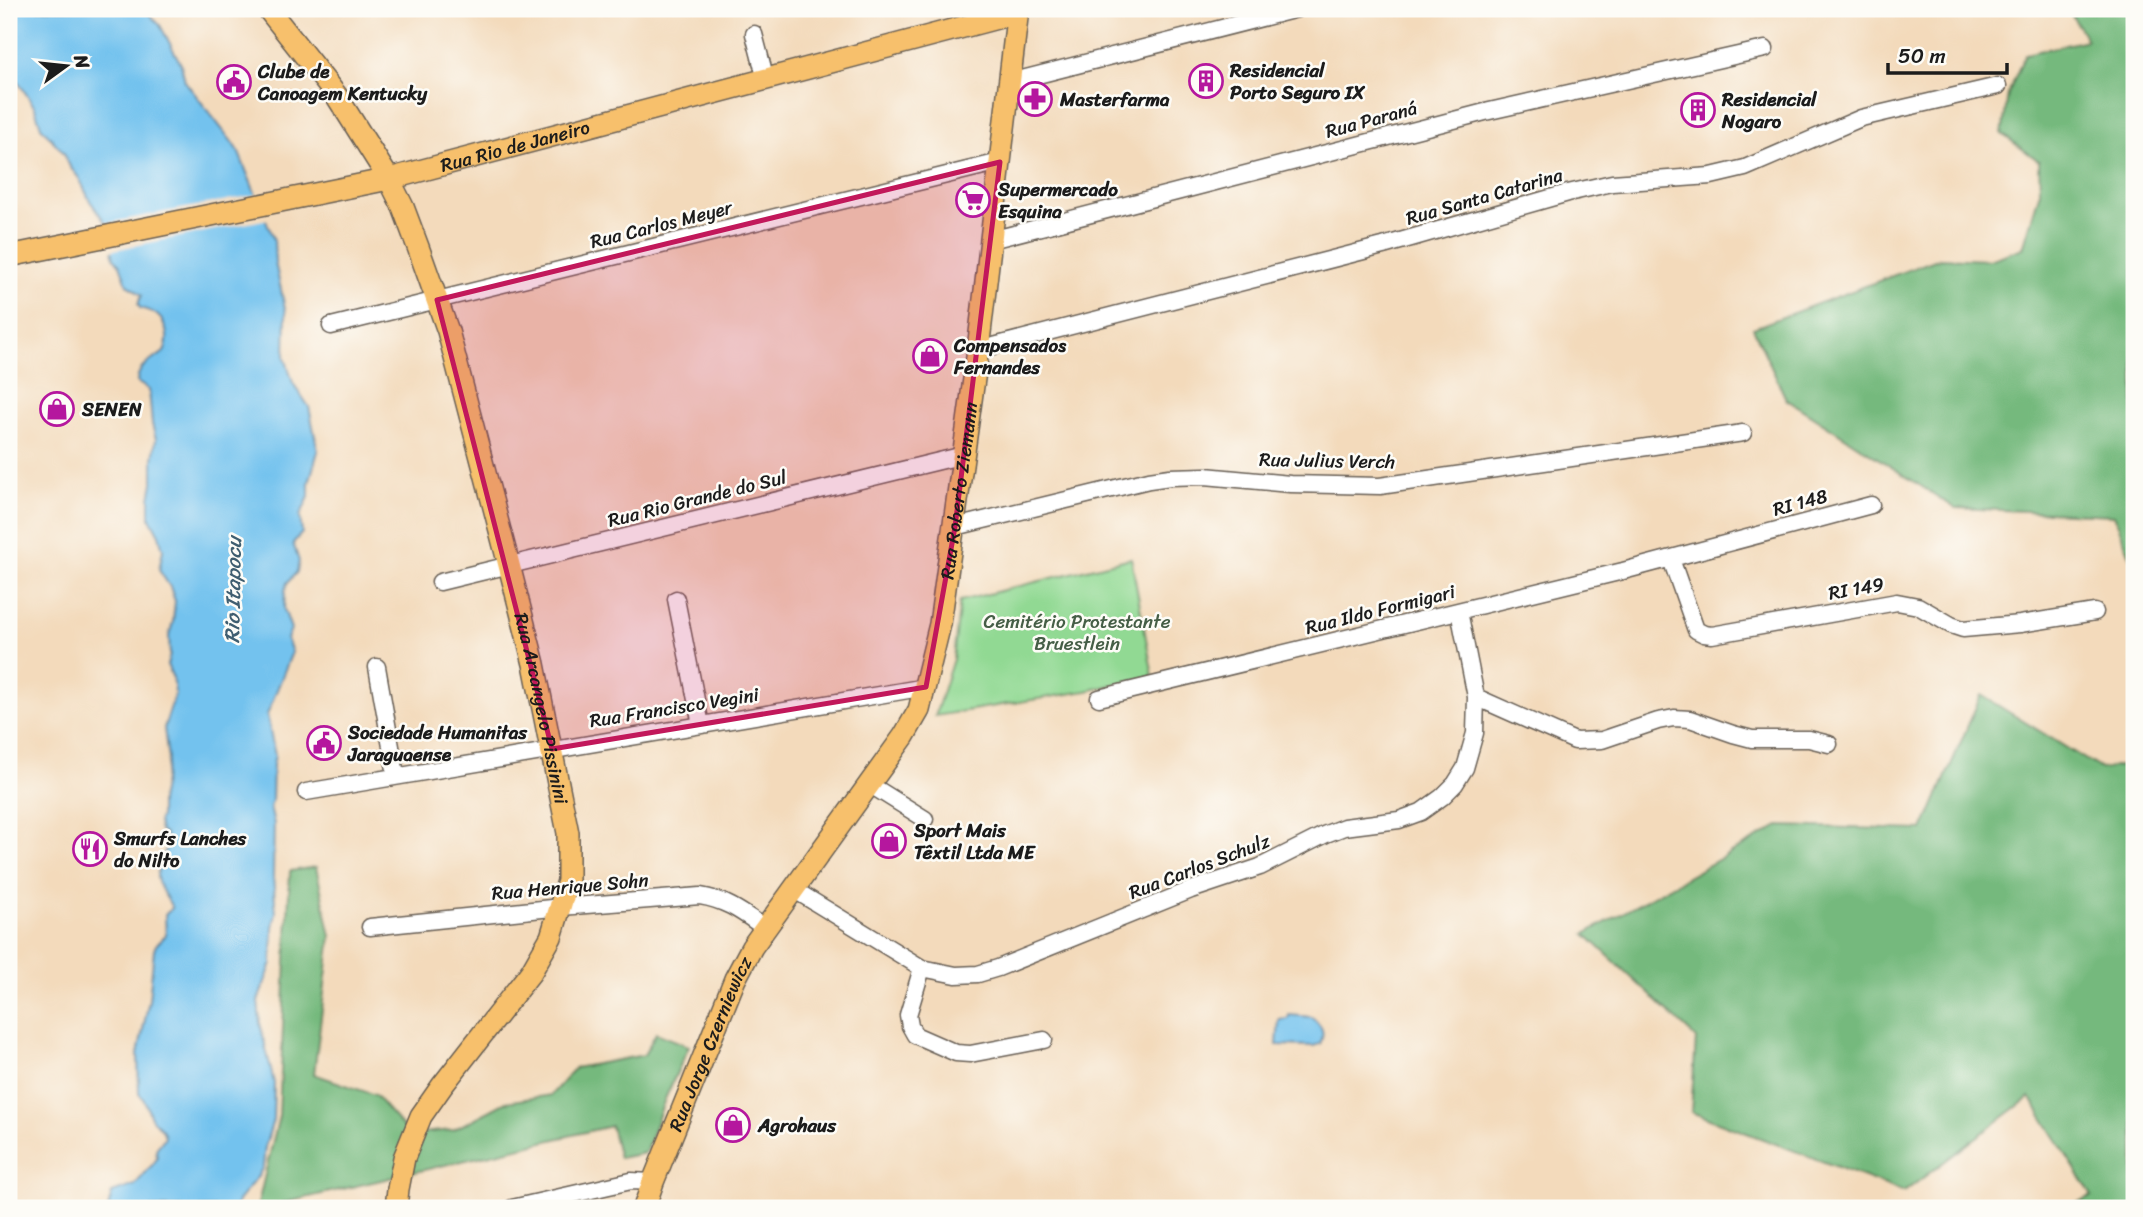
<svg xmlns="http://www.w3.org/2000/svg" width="2143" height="1217" font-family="Sriracha,sans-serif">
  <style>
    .green { fill: #91d993; stroke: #567a58; stroke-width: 2 }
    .forest { fill: #74b97d; stroke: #486a4c; stroke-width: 2 }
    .water { fill: #73c2ee; stroke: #486f85; stroke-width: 2 }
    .pier { fill: #f3dabb }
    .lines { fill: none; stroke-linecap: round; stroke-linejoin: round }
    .minor-casing { stroke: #675e54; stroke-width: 19 }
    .major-casing { stroke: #675e54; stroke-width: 24 }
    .minor { stroke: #fff; stroke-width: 16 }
    .major { stroke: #f7c06c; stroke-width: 21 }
    .marked { fill: #c2185b; fill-opacity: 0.2; stroke: #c2185b; stroke-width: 5; stroke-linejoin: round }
    .labels { text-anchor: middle; stroke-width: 5; stroke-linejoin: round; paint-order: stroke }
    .poi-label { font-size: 19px; font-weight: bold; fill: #1c1c1c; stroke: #fdfcf7; text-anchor: start }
    .street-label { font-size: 19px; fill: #1c1c1c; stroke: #fdfcf7 }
    .park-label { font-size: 19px; fill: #455e46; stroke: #fdfcf7 }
    .water-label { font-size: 21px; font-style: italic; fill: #3f5e70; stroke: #fdfcf7 }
  </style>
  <rect width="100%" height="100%" fill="#fdfcf7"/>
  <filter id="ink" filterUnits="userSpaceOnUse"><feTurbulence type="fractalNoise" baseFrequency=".0143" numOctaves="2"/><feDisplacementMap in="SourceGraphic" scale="14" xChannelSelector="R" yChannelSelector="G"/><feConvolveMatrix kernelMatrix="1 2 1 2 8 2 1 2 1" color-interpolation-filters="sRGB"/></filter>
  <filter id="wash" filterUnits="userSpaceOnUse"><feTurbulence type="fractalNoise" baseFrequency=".00686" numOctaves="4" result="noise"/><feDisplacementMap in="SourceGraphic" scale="28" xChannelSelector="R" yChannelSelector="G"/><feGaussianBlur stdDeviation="1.57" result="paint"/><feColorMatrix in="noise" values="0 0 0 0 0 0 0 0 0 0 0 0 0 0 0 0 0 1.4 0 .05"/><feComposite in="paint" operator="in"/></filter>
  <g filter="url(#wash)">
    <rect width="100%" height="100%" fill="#f3dabb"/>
    <path class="green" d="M1131 558 1153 676 1086 691 935 716 953 659 960 601Z"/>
    <path class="forest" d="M2068 9H2134V566L2114 515 1955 508 1786 399 1753 328 1940 258 1989 260 2023 248 2040 191 2039 161 2002 134 2008 94 2025 54 2087 40Z
      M1981 695 2101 769 2134 764V1208H2065L2092 1196 2030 1097 1904 1192 1691 1112 1696 1038 1585 934 1779 826 1923 830Z
      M316 867 331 936 314 1074 375 1095 409 1134 453 1130 506 1102 551 1095 575 1068 644 1055 656 1033 689 1046 665 1099 645 1153 619 1158 611 1126 275 1205 276 1208H257L279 1116 290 871Z"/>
    <path class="water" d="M9 9H144L160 25 181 64 185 81 232 142 239 153 274 240 275 262 286 313 285 357 293 383 309 407 318 451 309 483V497L300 516 302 533 293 543 299 561 297 572 287 583 285 591 284 609 291 629 287 639 292 652 267 715 275 756 273 764 272 801 270 807 274 824 273 876 276 913 273 927 272 963 258 1001 260 1023 274 1083 273 1120 265 1147 263 1167 258 1176 238 1201 236 1208H108L112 1193 135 1185 154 1163 157 1158 156 1149 165 1137C163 1127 158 1127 152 1119 146 1110 149 1103 139 1094L138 1054 149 1000 154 950 156 945 166 935 165 915 172 908C168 898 158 888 157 877 157 862 172 848 165 834L160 831 158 822 160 817V801L168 759 164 728 175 694 173 678 167 665 170 655 169 636 173 622 175 601 170 587 159 570 163 550 159 535 150 518V498L153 483V459L156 439 152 424 149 390 137 382C138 364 152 362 164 352 170 341 167 323 157 315 152 311 146 310 140 308L138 304 142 295 127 284 120 265 114 258 105 222 90 201 79 178 70 167 64 153 41 127 35 108 9 67Z
      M1289 1015 1312 1017C1321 1026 1326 1031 1320 1044L1313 1046 1277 1045 1279 1020 1288 1019Z"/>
    <path class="pier" d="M259 194 269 219 109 251 102 224Z"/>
  </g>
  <g filter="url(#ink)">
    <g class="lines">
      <g class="minor-casing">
        <path id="minor" d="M754 34 766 80
          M1010 82 1297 9
          M991 240 1485 112 1765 49
          M331 326 1000 162
          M978 350 1383 246 1568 193 1612 183 1711 176 1745 168 1861 118 1998 86
          M955 527 1149 480 1170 477 1205 476 1290 484 1380 486 1743 433
          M1671 559 1696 630 1704 634 1712 635 1897 602 1918 606 1951 625 1963 629 2020 624 2095 612
          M440 582 964 455
          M676 599 701 725
          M377 667 396 775
          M1476 697 1575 741 1602 740 1658 721 1674 718 1690 719 1733 734 1752 739H1809L1829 744
          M1099 698 1623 571 1871 505
          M869 784 925 819
          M306 792 926 687
          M793 889 922 968 956 975 978 974 998 968 1191 890 1260 867 1326 834 1344 827 1399 820 1421 812 1442 797 1455 784 1465 768 1475 733 1476 697 1459 611
          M370 927 561 907 700 896C727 900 743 913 765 928
          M922 968 908 1015 910 1026 915 1035 956 1053 970 1054 1044 1040
          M512 1208 631 1181 653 1182"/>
      </g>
      <g class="major-casing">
        <g id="major">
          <path id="s1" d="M268 9 336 95 389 179 403 207 418 247 448 331 509 565 534 664 568 833V881L551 937 531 972 442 1086 421 1116 404 1158 398 1189 396 1208"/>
          <path id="s2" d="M9 256 389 179 1001 17 1015 9"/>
          <path id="s3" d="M644 1208 653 1182 735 979 752 947 904 736 919 710 940 624 978 350 1018 9"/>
        </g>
      </g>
      <use href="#minor" class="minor"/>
      <use href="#major" class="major"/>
    </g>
  </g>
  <path class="marked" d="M1000 162 955 527 926 687 552 749 437 300Z"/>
  <defs>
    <g id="building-ring" transform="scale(1.75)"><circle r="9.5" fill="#fdfcf7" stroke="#b5179e" stroke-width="1.5"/><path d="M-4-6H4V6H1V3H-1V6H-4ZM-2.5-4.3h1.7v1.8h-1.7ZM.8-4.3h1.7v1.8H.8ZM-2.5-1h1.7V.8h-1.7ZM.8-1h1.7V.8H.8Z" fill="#b5179e"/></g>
    <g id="civic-ring" transform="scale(1.75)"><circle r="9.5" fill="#fdfcf7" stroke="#b5179e" stroke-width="1.5"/><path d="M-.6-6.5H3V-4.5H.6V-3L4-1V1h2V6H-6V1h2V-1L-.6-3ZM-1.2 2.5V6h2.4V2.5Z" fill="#b5179e"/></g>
    <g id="pharmacy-ring" transform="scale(1.75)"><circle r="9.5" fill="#fdfcf7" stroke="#b5179e" stroke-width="1.5"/><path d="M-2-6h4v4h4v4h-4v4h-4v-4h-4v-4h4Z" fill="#b5179e"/></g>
    <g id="supermarket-ring" transform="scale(1.75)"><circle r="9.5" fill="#fdfcf7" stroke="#b5179e" stroke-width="1.5"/><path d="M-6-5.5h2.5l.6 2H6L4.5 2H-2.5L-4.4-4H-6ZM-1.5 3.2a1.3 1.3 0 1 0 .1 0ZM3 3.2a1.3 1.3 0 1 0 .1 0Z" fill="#b5179e"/></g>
    <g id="shop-ring" transform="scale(1.75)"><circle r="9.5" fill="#fdfcf7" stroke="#b5179e" stroke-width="1.5"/><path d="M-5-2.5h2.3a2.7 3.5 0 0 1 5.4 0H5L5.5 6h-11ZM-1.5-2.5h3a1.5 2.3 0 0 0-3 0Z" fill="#b5179e"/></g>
    <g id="restaurant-ring" transform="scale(1.75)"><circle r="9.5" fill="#fdfcf7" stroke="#b5179e" stroke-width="1.5"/><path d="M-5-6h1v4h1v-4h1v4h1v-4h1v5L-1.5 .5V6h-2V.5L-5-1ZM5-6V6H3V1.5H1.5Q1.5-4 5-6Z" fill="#b5179e"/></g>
  </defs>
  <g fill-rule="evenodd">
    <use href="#building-ring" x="1206" y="81"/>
    <use href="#civic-ring" x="234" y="82"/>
    <use href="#pharmacy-ring" x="1035" y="99"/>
    <use href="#building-ring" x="1698" y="110"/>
    <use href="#supermarket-ring" x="973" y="200"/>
    <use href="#shop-ring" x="930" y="356"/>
    <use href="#shop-ring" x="57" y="409"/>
    <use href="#civic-ring" x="324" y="743"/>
    <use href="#shop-ring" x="889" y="841"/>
    <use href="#restaurant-ring" x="90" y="849"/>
    <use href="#shop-ring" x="733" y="1125"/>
  </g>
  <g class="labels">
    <g class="poi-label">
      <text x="1230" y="77">Residencial<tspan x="1230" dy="22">Porto Seguro IX</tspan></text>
      <text x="258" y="78">Clube de<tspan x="258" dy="22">Canoagem Kentucky</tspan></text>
      <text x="1060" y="106">Masterfarma</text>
      <text x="1722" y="106">Residencial<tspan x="1722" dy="22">Nogaro</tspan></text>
      <text x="998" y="196">Supermercado<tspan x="998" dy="22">Esquina</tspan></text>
      <text x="954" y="352">Compensados<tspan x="954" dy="22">Fernandes</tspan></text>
      <text x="82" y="416">SENEN</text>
      <text x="348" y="739">Sociedade Humanitas<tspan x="348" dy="22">Jaraguaense</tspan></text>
      <text x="914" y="837">Sport Mais<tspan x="914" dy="22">Têxtil Ltda ME</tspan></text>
      <text x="114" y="845">Smurfs Lanches<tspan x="114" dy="22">do Nilto</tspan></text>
      <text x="758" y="1132">Agrohaus</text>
    </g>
    <g class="street-label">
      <text transform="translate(1371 119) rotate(-15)" y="7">Rua Paraná</text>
      <text dy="7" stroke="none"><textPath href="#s2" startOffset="518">Rua Rio de Janeiro</textPath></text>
      <text transform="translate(1484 196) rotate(-16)" y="7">Rua Santa Catarina</text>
      <text transform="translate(661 224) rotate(-14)" y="7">Rua Carlos Meyer</text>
      <text transform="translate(1327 460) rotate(1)" y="7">Rua Julius Verch</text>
      <text dy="7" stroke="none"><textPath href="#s3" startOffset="796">Rua Roberto Ziemann</textPath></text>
      <text transform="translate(697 498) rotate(-14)" y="7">Rua Rio Grande do Sul</text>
      <text transform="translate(1800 502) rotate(-15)" y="7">RI 148</text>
      <text transform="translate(1856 588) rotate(-10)" y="7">RI 149</text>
      <text transform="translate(1380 609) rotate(-14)" y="7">Rua Ildo Formigari</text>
      <text transform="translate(674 707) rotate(-9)" y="7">Rua Francisco Vegini</text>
      <text dy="7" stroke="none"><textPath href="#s1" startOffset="761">Rua Arcangelo Pissinini</textPath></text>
      <text transform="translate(1199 866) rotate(-21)" y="7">Rua Carlos Schulz</text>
      <text transform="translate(570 886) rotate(-5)" y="7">Rua Henrique Sohn</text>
      <text dy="7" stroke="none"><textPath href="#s3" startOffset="177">Rua Jorge Czerniewicz</textPath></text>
    </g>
    <g class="park-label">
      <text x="1077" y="628">Cemitério Protestante<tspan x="1077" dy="22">Bruestlein</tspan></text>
    </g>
    <g class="water-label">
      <text transform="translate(233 590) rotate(-89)" y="7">Rio Itapocu</text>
    </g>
  </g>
  <rect width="2143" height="1217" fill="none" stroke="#fdfcf7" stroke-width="35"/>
  <g transform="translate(66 66) rotate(75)" stroke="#fdfcf7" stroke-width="5" paint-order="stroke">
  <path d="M0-5L12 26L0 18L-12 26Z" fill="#1c1c1c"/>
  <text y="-10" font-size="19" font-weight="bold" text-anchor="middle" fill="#1c1c1c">N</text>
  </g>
  <path d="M1888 63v10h119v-10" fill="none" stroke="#1c1c1c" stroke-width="3.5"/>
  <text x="1898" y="63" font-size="21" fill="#1c1c1c" stroke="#fdfcf7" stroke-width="5" paint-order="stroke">50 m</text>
</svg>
